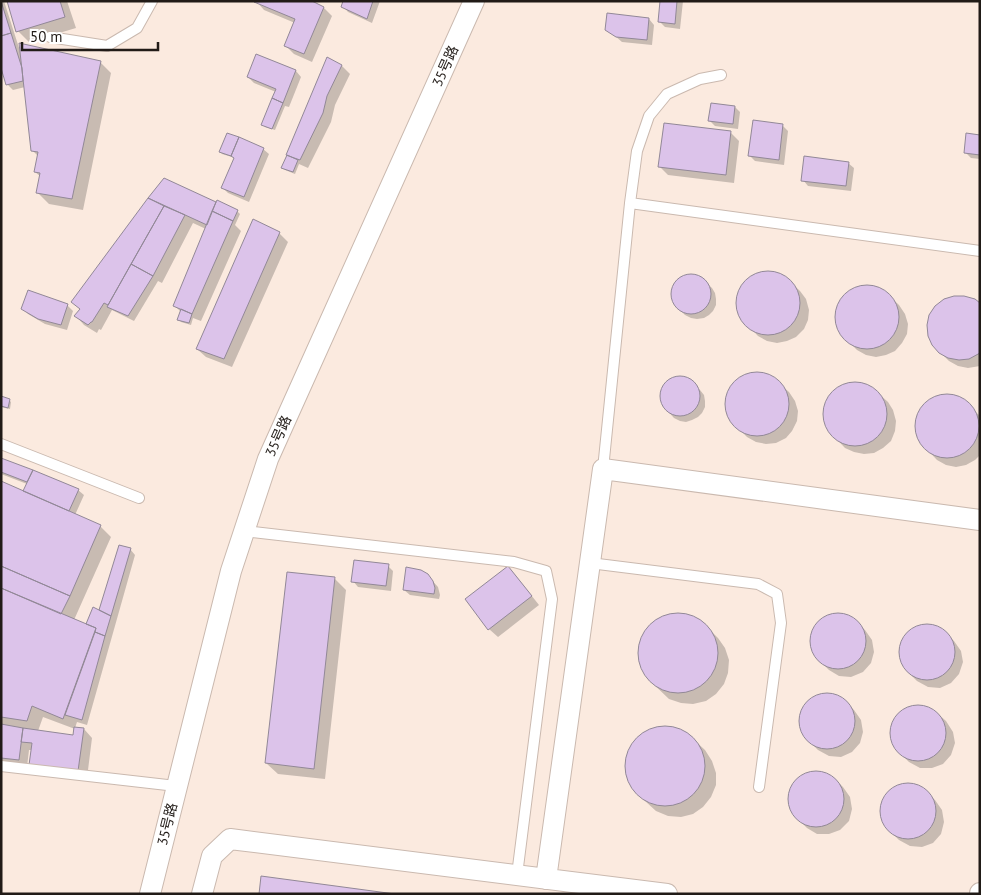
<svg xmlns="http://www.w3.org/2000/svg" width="981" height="895" font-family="'PT Sans','Noto Sans SC',sans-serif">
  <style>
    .shadow { fill: #0003; fill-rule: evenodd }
    .building { fill: #dcc3ea; stroke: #928897 }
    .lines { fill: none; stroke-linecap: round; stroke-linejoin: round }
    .service-casing { stroke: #cab9af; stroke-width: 12 }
    .minor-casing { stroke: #cab9af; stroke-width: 22 }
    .service { stroke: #fff; stroke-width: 10 }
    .minor { stroke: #fff; stroke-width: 20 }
    .labels { text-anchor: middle; stroke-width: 4.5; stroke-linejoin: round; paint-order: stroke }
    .street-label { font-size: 14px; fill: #211b17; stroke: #fff }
  </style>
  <rect width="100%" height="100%" fill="#fbeadf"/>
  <path class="shadow" d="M1 1H4L20 51 100 62 111 73 83 210 49 204 38 193 41 177 35 172 38 156 32 150 25 87 13 90 7 84 1 64Z
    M8 1H67L76 28 29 42 18 31Z
    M256 1H309L324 8 332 16 312 62 294 54 285 45 295 23 264 10Z
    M344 1H380L372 23 348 12 343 6Z
    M661 1H683L680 29 665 27 659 21Z
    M649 19 654 25 652 45 622 42 607 29Z
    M257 56 296 71 301 77 289 107 285 106 275 130 265 127 263 124 276 92 254 83 248 77Z
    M328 59 342 66 350 74 335 105 331 122 308 168 299 164 295 174 285 170 282 168Z
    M735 107 740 112 738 129 715 126 710 121Z
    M782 125 788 131 784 165 755 161 750 156Z
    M731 133 739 141 734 183 668 175 660 167Z
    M980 136V159L971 158 965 152Z
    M263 149 269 154 249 202 228 193 223 188 235 158 222 154 220 151Z
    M848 163 854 168 851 191 808 186 803 180Z
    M164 179 217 204 237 211 240 214 235 225 241 231 201 321 193 318 191 325 181 322 179 319 181 312 174 305 206 229 193 223 162 283 158 281 134 321 112 310 101 330 99 329 97 333 84 325 76 316 81 310 73 302Z
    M279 233 288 242 232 367 206 357 197 349Z
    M763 272H773L783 275 800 291 806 299 809 310 808 320 804 329 796 337 787 341 777 343 767 341 758 336 742 319 738 310 737 300 740 290 745 281 753 275Z
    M688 275H695L700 277 712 288 715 293 716 299V305L713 311 709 315 704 318 697 319 691 318 685 315 675 305 672 299V292L673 286 677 281 682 277Z
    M862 286H872L882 289 899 305 905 314 908 324 907 334 902 343 895 351 886 355 876 357 866 355 857 350 841 334 837 324 836 314 838 304 844 296 852 289Z
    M67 305 73 311 67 330 45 324 28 314 23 308Z
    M980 305V366L968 368 958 366 949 361 940 352Z
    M752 373H762L772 377 789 392 795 401 798 411 797 421 792 431 786 438 776 443 766 444 756 442 747 437 731 421 727 411 726 401 729 391 734 383 742 377Z
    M677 377H683L689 379 700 390 704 395 705 401V407L702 413 698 417 692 420 686 422 680 421 674 418 664 407 661 401V394L662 388 666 383 671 379Z
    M850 383H860L870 386 888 402 893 410 896 421 895 431 891 441 883 448 874 453 864 454 854 452 845 448 829 431 825 422 824 411 827 401 832 393 840 387Z
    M941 396H952L962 399 980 416V455L975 460 966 465 956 467 946 465 937 460 921 443 917 434 916 424 918 414 924 405 932 399Z
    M1 397 9 400 11 402 10 409 1 407Z
    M1 459 78 490 84 495 75 515 100 526 111 537 74 620 86 625 100 612 120 547 130 549 135 555 87 725 77 722 75 728 84 729 92 738 87 778 32 750H29L27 767 1 764V483L24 493 27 484 1 474ZM43 717 75 729 74 736 38 731Z
    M388 566 393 571 391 591 358 587 353 581Z
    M508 567 516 576 539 605 498 637 489 629Z
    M288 573 335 579 346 590 325 779 278 774 266 763Z
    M427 575 438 587 440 595 439 599 410 595 404 590Z
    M671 614H684L696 618 706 626 718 638 725 648 729 660 728 673 724 684 716 694 706 701 693 704 681 703 669 699 647 678 641 666 638 653 641 639 647 628 658 619Z
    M834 614 846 615 856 621 865 630 872 640 874 652 871 663 863 672 851 677 839 676 829 670 820 661 813 651 811 639 814 628 822 619Z
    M922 625 934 626 945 632 954 641 961 651 963 662 959 674 951 683 940 688 928 687 917 681 908 672 901 662 899 650 903 639 911 630Z
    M823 694 835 695 845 701 854 710 861 720 863 732 860 743 852 752 841 757 829 756 818 750 809 741 802 731 800 720 803 708 812 699Z
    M914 706 926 707 937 713 946 721 953 732 955 743 951 755 943 764 932 768H920L909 762 900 753 893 743 891 731 895 720 903 710Z
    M658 727H671L683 731 693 739 705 750 712 761 716 773V785L711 797 703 807 693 814 681 817 668 816 656 811 634 791 628 779 625 765 628 752 635 740 645 732Z
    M811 772 823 773 834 778 843 787 850 797 852 809 849 821 840 830 829 834H817L807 828 798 819 790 809 789 797 792 785 800 777Z
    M904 785H916L926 791 935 800 942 810 944 822 941 834 933 843 922 847 910 846 899 840 890 831 883 822 881 810 885 798 893 789Z"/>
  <path class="building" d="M1 1 11 33 1 36Z
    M7 1H60L65 17 16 32Z
    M312 1 324 7 304 54 284 46 295 19 254 2Z
    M343 1H373L367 19 341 7Z
    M660 1H677L675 24 658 22Z
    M607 13 649 18 647 40 616 37 605 30Z
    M11 33 22 68 23 81 6 85 1 68V36Z
    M19 43 101 61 72 199 36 193 40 173 34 172 38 152 31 151Z
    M256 54 296 70 283 103 272 98 276 89 247 77Z
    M327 57 342 65 327 96 323 113 300 160 286 155Z
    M272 98 283 103 272 129 261 125Z
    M711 103 735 106 733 124 708 121Z
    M753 120 783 124 779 160 748 156Z
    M664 123 731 131 726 175 658 167Z
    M227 133 239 137 231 156 219 152Z
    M966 133 980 135V155L964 153Z
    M239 137 264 148 244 197 221 188 234 158 231 156Z
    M287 155 298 160 293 172 281 168Z
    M804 156 849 162 846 186 801 181Z
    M164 178 216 202 207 225 148 198Z
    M148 198 164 206 108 305 104 303 92 322H91L88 325 74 316 80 309 71 302Z
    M217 200 238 210 233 221 212 211Z
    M164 206 185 215 153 276 131 264Z
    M212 211 233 221 192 314 173 306Z
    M253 219 280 232 224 359 196 349Z
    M131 264 153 276 128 316 107 307Z
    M736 303a32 32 0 1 1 64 0a32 32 0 1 1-64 0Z
    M671 294a20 20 0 1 1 40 0a20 20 0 1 1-40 0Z
    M835 317a32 32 0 1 1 64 0a32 32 0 1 1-64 0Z
    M28 290 68 304 61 325 38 319 21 309Z
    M954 296H964L975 299 980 303V353L969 359 959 360 948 358 939 353 932 345 928 336 927 325 929 315 935 306 944 299Z
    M181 309 192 314 189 323 177 320Z
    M725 404a32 32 0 1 1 64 0a32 32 0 1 1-64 0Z
    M660 396a20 20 0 1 1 40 0a20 20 0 1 1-40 0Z
    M823 414a32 32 0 1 1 64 0a32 32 0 1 1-64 0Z
    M915 426a32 32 0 1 1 64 0a32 32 0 1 1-64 0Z
    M1 396 10 399 8 408 1 406Z
    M1 458 33 470 27 482 1 472Z
    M33 470 79 489 69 511 23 491Z
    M1 481 101 525 70 596 1 566Z
    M119 545 131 548 111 616 99 610Z
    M354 560 389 564 386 586 351 582Z
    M1 566 70 596 61 614 1 588Z
    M508 566 532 596 488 630 465 599Z
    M406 567 421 570 428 574 433 581 435 588 434 594 403 590Z
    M287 572 335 577 314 769 265 763Z
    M1 588 96 628 63 719 32 706 27 721 1 717Z
    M93 607 111 616 105 636 95 632 96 628 86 624Z
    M638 653a40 40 0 1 1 80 0a40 40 0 1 1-80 0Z
    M810 641a28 28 0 1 1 56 0a28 28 0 1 1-56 0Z
    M899 652a28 28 0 1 1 56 0a28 28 0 1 1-56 0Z
    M95 632 105 636 82 720 65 715Z
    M799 721a28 28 0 1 1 56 0a28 28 0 1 1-56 0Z
    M890 733a28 28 0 1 1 56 0a28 28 0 1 1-56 0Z
    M1 724 23 728 19 760 1 758Z
    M625 766a40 40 0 1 1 80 0a40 40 0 1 1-80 0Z
    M74 727 84 728 78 771 29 765 32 743 21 742 23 728 73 735Z
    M788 799a28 28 0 1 1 56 0a28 28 0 1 1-56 0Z
    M880 811a28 28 0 1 1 56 0a28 28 0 1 1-56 0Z
    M261 876 395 894H259Z"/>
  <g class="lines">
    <g class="service-casing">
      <path id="service" d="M50 37 107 46 137 28 152 1
        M630 203 980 251
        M1 444 139 498
        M603 469 630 203 637 151 649 116 667 94 700 79 721 75
        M244 531 514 562 546 571 552 599 517 875
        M590 563 758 584 777 594 781 623 759 787
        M1 766 176 786"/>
    </g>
    <g class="minor-casing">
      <path id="minor" d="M546 879 603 469 980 520
        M150 894 231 571 268 459 474 1
        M202 894 212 856 230 839 667 894
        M980 894V893"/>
    </g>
    <use href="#service" class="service"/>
    <use href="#minor" class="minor"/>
  </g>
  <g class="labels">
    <g class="street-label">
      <text transform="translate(445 66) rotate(-66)" y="5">35号路</text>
      <text transform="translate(278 436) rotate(-66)" y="5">35号路</text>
      <text transform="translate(167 824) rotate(-76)" y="5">35号路</text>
    </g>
  </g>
  <rect width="981" height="895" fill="none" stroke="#211b17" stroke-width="5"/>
  <path d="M22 42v8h136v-8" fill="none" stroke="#211b17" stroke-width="2.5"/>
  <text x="30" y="42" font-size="15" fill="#211b17" stroke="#ffffff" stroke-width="4" paint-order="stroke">50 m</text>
</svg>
